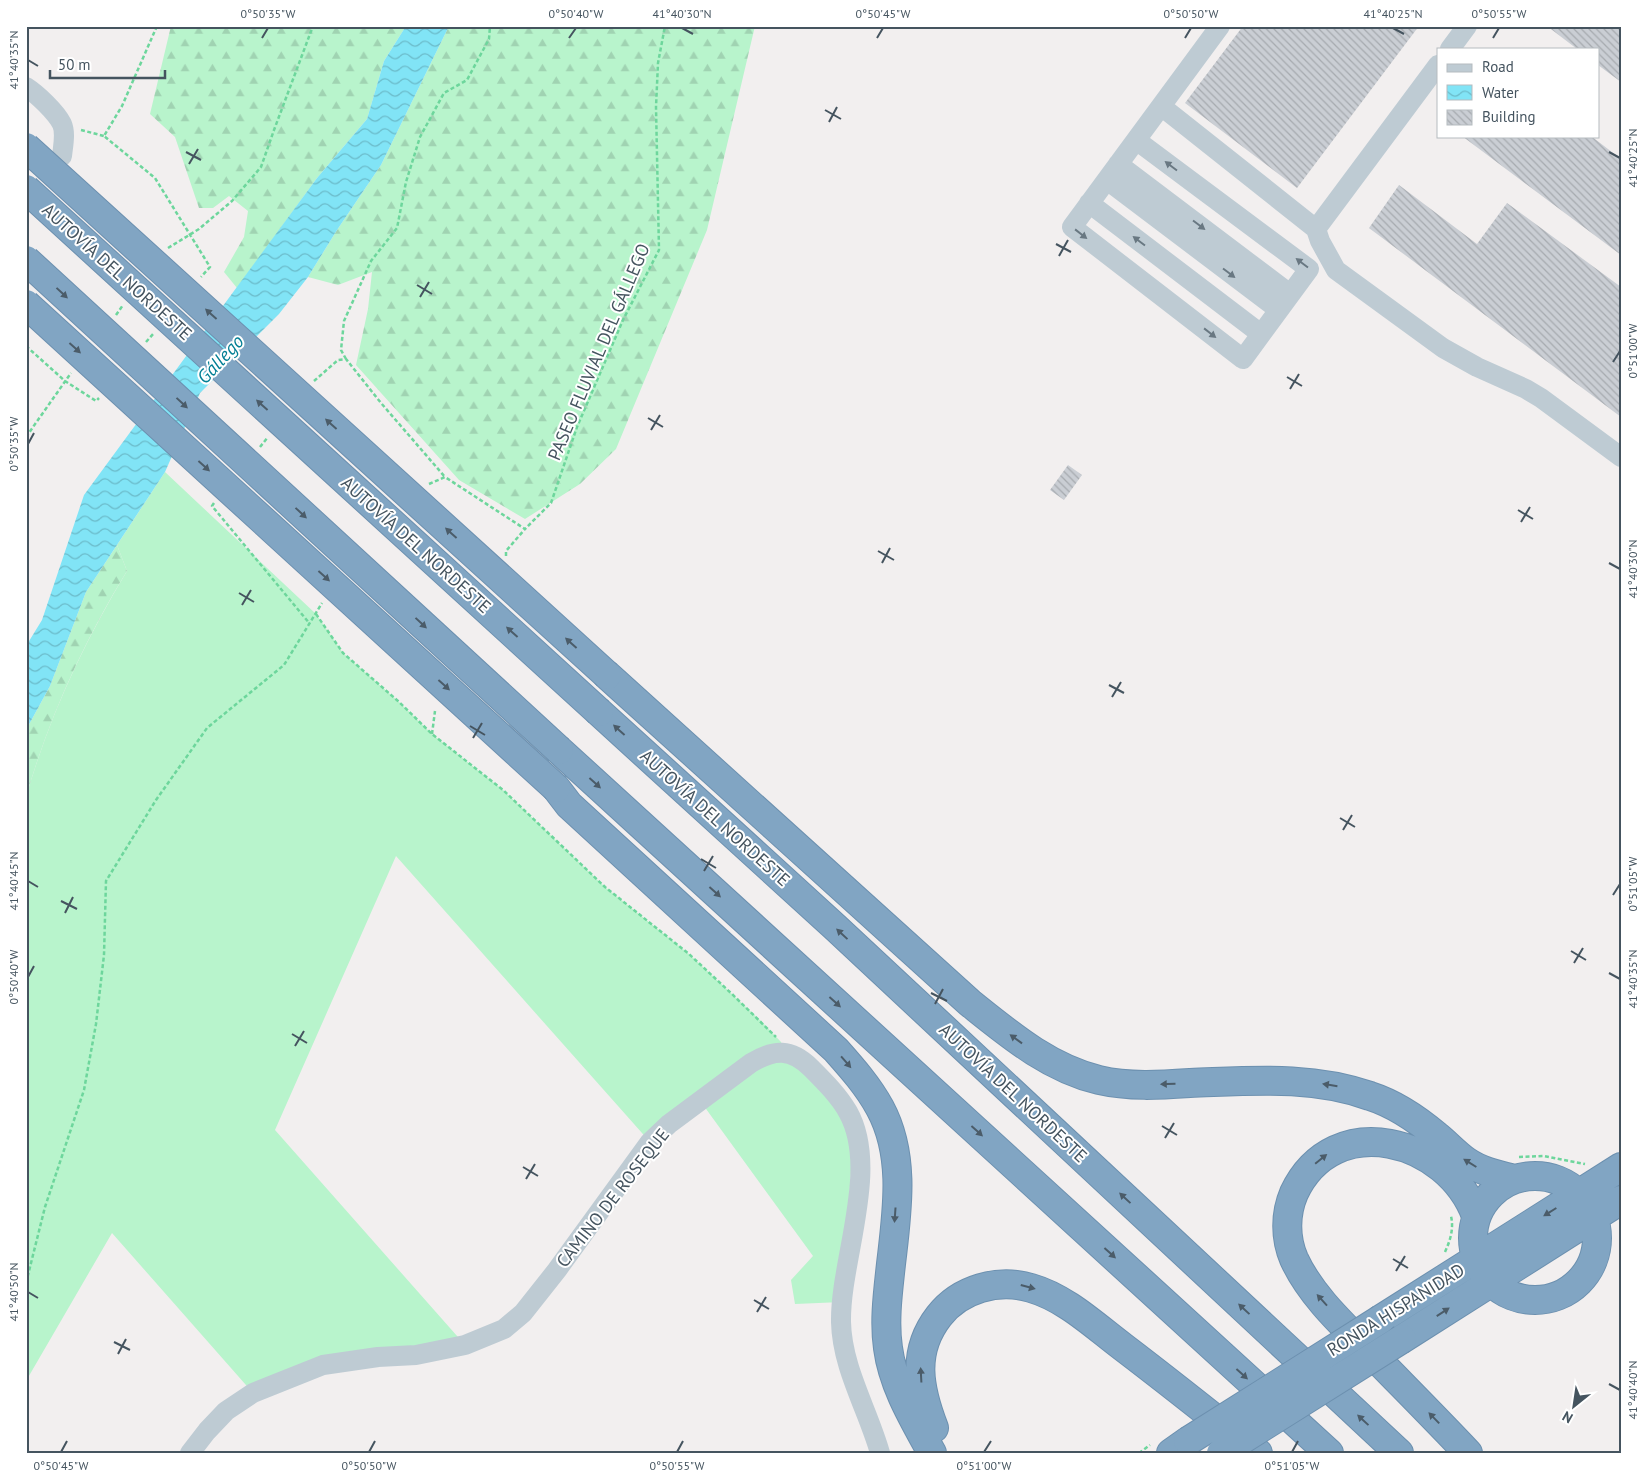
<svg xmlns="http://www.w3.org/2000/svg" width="1647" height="1479" font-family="'PT Sans',sans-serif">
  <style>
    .grass { fill: #b8f4cc }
    .forest { fill: url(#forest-firs) }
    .water { fill: url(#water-waves) }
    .building { fill: url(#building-back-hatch) }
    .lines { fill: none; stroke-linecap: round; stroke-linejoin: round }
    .highway-casing { stroke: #6c90af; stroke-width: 30 }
    .path { stroke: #6dd69c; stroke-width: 2.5; stroke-dasharray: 4 2.5; stroke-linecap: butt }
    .minor { stroke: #becbd3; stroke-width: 20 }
    .highway { stroke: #81a5c3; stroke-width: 28 }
    .highway-bridge-casing { stroke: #6c90af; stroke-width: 30; stroke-linecap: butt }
    .highway-bridge { stroke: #81a5c3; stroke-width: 28 }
    .oneway { fill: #697882 }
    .oneway2 { fill: #4b5c69 }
    .ticks { fill: none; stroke: #45545f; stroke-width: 2 }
    .labels { text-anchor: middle; stroke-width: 4; stroke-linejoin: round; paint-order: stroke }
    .street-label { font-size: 18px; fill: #45545f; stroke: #fff }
    .water-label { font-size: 19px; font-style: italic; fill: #037f95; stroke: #fff }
    .neatline { fill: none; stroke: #45545f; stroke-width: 2 }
    .ticks-label { font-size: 12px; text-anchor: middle; fill: #45545f }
  </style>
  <defs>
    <pattern id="forest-firs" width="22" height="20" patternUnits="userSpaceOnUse" patternTransform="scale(1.25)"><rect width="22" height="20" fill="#b8f4cc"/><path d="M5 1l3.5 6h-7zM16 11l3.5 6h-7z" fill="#a0d3b2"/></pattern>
    <pattern id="water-waves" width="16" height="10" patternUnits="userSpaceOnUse" patternTransform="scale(1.25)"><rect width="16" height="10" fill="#81e4f6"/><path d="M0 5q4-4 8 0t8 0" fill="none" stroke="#6bbbca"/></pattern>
    <pattern id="building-back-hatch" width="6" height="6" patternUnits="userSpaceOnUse" patternTransform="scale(1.25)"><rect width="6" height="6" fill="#caced4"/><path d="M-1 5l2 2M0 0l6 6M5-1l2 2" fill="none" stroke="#a6aaaf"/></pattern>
  </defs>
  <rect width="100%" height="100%" fill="#f2efef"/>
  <path class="grass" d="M165 472 316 614 343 653 398 701 432 734 503 790 605 887 689 954 761 1021 781 1042 786 1052 854 1127 842 1302 795 1304 791 1280 813 1256 701 1102 650 1142 396 856 275 1130 465 1345 378 1357 253 1393 112 1233 26 1381V797C49 717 84 642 127 571L117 545Z"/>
  <path class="forest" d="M171 26H406L384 61 367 119 317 178 237 288 224 272 244 237 248 211 229 196 213 208H199L175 137 150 114Z
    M449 26H755L707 230 616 449 580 484 525 519 459 480 356 365 368 309 372 272 338 285 308 277 337 230 381 165Z
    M117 545 127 571C84 641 49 717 26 797V730L50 686 86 592Z"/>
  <path class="water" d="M406 26H449L381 165 337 230 308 277 279 314 200 393 165 472 86 592 50 686 26 730V646L42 620 84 495 317 178 367 119 384 61Z"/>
  <path class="building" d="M1243 26H1419L1297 188 1185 103Z
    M1547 26H1621V82L1598 65V49H1577Z
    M1462 136H1591L1621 159V255Z
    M1399 185 1477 244 1507 203 1621 287V417L1369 228Z
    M1068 465 1082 475 1064 500 1050 490Z"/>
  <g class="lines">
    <g class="highway-casing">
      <path id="highway" d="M607 675 970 1003C1010 1035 1049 1068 1099 1080 1129 1087 1160 1085 1190 1083 1250 1081 1311 1075 1370 1096 1395 1104 1417 1119 1437 1136 1447 1144 1456 1154 1466 1161 1480 1171 1498 1175 1515 1179
        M599 712 835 927 1399 1453
        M559 750 1329 1453
        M556 788 569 805 836 1050C852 1068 868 1086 880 1108 906 1156 897 1212 891 1264 888 1292 884 1321 888 1348 893 1386 914 1420 932 1453
        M1473 1238a62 62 0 1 1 124 0a62 62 0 1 1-124 0Z
        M1381 1319 1621 1167
        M1402 1339 1621 1200
        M934 1428C919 1389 911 1352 939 1316 960 1289 998 1278 1031 1288 1066 1298 1095 1326 1123 1347 1169 1382 1213 1417 1258 1453
        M1171 1453 1188 1441
        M1468 1453C1435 1418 1401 1384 1368 1350 1341 1323 1310 1294 1294 1259 1285 1238 1285 1214 1294 1193 1334 1108 1448 1139 1476 1216"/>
    </g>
    <path class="path" d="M157 26 122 106 104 136 155 178 210 267 201 277
      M81 130 104 136
      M168 248 199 229 232 201 261 167 274 130 313 26
      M116 315 123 305
      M146 342 154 333
      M26 346 65 381 96 401 99 398
      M346 359 341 350 344 321 371 261 397 228 406 182 420 137 444 93 467 80 489 39 490 26
      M314 381 338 360 346 359 381 403 445 477
      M26 437 71 373
      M260 447 268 437
      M429 484 445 477 525 529 551 503 577 427 623 320 659 250 656 107 658 63 665 26
      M214 503 212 506 310 624
      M506 556V551L525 529
      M316 614 343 653 398 701 432 734 503 790 605 887 689 954 732 994 776 1037
      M432 734 435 711
      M1519 1157 1544 1156 1585 1164
      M1445 1252C1450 1241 1454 1229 1451 1216
      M26 1283 45 1207 84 1090 96 1024 104 955 106 881 156 800 207 728 284 665 322 603
      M1139 1453 1150 1445"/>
    <path class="minor" d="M1450 49 1467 26
      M26 87C37 94 56 112 62 124 66 133 63 146 62 156
      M1161 106 1316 229 1320 241 1336 270 1443 348 1477 367 1526 389 1541 398 1621 457
      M1136 140 1309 269 1243 359 1072 227C1121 160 1171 93 1220 26
      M1118 164 1290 294
      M1107 180 1279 310
      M1089 203 1261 334
      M1316 229 1438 65
      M190 1453 207 1431 226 1411 253 1393 323 1365 378 1357 416 1355 465 1345 504 1329 523 1313 557 1270 650 1142 669 1124 751 1063C774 1049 791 1048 811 1068 825 1082 839 1096 848 1112 880 1169 840 1260 841 1322 842 1368 868 1410 880 1453"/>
    <use href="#highway" class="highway"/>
    <g class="highway-bridge-casing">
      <path id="highway-bridge" d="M26 147 607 675
        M26 189 599 712
        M26 260 559 750
        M26 304 556 788
        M1188 1441 1381 1319
        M1221 1453 1402 1339"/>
    </g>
    <use href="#highway-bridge" class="highway-bridge"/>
  </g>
  <defs><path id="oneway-solid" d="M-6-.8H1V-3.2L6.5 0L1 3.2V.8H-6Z" transform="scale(1.25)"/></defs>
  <g class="oneway">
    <use href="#oneway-solid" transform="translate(1171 166) rotate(-143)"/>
    <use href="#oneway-solid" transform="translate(1199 225) rotate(37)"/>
    <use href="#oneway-solid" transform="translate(1081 234) rotate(38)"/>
    <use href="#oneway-solid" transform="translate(1139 241) rotate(-143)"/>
    <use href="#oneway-solid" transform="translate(1302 263) rotate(-143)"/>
    <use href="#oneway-solid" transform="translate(1229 273) rotate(37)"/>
    <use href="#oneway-solid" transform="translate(1210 333) rotate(38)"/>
  </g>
  <g class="oneway2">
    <use href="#oneway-solid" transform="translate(62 293) rotate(43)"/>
    <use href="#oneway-solid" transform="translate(211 314) rotate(-138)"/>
    <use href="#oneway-solid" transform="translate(75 348) rotate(42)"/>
    <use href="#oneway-solid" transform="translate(182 403) rotate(43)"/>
    <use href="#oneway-solid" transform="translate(262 405) rotate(-138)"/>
    <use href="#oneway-solid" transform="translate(331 424) rotate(-138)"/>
    <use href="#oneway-solid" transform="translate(204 466) rotate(42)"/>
    <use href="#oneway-solid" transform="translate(301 513) rotate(43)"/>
    <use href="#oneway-solid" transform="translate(451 533) rotate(-138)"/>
    <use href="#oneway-solid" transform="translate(324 576) rotate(42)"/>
    <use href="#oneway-solid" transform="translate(421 623) rotate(43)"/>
    <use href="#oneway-solid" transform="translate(512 632) rotate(-138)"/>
    <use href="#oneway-solid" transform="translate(571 643) rotate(-138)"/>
    <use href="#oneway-solid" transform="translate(444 685) rotate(42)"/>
    <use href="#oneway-solid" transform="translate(619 730) rotate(-138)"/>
    <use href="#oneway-solid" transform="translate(595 783) rotate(42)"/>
    <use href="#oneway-solid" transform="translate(715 892) rotate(42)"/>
    <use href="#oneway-solid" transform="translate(842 934) rotate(-137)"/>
    <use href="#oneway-solid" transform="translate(835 1002) rotate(42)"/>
    <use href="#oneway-solid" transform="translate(1016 1039) rotate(-144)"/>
    <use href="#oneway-solid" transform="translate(846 1062) rotate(49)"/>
    <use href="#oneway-solid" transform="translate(1168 1084) rotate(178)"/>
    <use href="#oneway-solid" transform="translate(1330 1085) rotate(-171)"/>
    <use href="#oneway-solid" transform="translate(977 1131) rotate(42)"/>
    <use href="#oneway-solid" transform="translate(1321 1159) rotate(-39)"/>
    <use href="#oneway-solid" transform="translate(1470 1163) rotate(-148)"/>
    <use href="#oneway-solid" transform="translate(1125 1198) rotate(-137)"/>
    <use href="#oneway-solid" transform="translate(1550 1212) rotate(148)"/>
    <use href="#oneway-solid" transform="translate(895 1215) rotate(94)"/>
    <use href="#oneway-solid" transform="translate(1110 1253) rotate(42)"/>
    <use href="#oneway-solid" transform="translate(1028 1287) rotate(15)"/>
    <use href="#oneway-solid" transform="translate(1322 1300) rotate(-132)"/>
    <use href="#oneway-solid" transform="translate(1244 1309) rotate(-137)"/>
    <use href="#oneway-solid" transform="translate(1443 1312) rotate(-33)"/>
    <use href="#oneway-solid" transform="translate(1242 1374) rotate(42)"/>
    <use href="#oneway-solid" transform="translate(921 1375) rotate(-93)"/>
    <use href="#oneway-solid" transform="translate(1434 1418) rotate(-134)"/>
    <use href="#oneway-solid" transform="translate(1363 1420) rotate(-137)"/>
  </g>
  <path class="ticks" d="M682 28 693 34M1393 28 1404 34M262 38 268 28M569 38 576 28M877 38 883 28M1185 38 1191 28M1493 38 1499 28M28 60 38 66M825 110 841 119M829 122 837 107M186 152 201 160M1609 152 1620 158M189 164 198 149M1056 244 1071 252M1059 256 1068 240M417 285 432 294M420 297 429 282M1613 362 1620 351M1287 377 1302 386M1290 389 1299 374M648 418 663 427M651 430 660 415M28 444 34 433M1518 510 1533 519M1521 522 1530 507M878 551 894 560M882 563 890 548M1609 563 1620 569M239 593 254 602M242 605 251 590M1109 685 1124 693M1112 697 1121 682M470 726 485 735M473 738 482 723M1340 818 1355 827M1343 830 1352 815M701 859 716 868M704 871 713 856M28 881 38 887M1613 895 1620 884M61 901 77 909M65 913 73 897M1571 951 1586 960M1574 963 1583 948M1609 973 1620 979M28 977 34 966M931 993 947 1001M935 1004 943 989M292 1034 307 1043M295 1046 304 1031M1162 1126 1177 1135M1165 1138 1174 1123M523 1167 538 1176M526 1179 535 1164M1393 1259 1408 1268M1396 1271 1405 1256M28 1292 38 1298M754 1300 769 1309M757 1312 766 1297M114 1342 130 1350M118 1354 126 1339M1609 1384 1620 1390M61 1452 67 1441M369 1452 375 1441M677 1452 683 1441M984 1452 991 1441M1292 1452 1298 1441"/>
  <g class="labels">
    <g class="street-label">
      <text transform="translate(117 272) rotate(42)" y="6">AUTOVÍA DEL NORDESTE</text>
      <text transform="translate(599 352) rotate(-67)" y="6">PASEO FLUVIAL DEL GÁLLEGO</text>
      <text transform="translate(416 545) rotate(42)" y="6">AUTOVÍA DEL NORDESTE</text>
      <text transform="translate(715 818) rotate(42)" y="6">AUTOVÍA DEL NORDESTE</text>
      <text transform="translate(1013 1093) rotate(43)" y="6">AUTOVÍA DEL NORDESTE</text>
      <text transform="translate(613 1198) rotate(-52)" y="6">CAMINO DE ROSEQUE</text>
      <text transform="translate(1396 1310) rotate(-32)" y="6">RONDA HISPANIDAD</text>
    </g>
    <g class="water-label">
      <text transform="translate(220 359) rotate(-47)" y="7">Gállego</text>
    </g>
  </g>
  <rect width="1647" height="1479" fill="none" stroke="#ffffff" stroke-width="55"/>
  <rect x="1437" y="48" width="162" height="90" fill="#ffffff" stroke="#b5bbbf"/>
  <rect x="1447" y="64" width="25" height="8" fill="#becbd3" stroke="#b5bbbf"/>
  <text x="1482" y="72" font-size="15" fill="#45545f">Road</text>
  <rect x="1447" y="85" width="25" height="15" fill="url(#water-waves)" stroke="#b5bbbf"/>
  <text x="1482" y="98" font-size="15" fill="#45545f">Water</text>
  <rect x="1447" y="110" width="25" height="15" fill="url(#building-back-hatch)" stroke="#b5bbbf"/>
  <text x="1482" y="122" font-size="15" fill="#45545f">Building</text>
  <g transform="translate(1574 1406) rotate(210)" stroke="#ffffff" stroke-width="4" paint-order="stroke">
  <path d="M0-4L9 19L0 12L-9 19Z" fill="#45545f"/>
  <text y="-8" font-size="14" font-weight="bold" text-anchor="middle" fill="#45545f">N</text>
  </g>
  <path d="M50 70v8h115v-8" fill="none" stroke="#45545f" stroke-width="2.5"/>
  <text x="58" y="70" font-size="15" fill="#45545f" stroke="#ffffff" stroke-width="4" paint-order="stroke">50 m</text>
  <rect x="28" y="28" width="1592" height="1424" class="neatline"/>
  <g class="ticks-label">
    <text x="268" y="18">0°50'35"W</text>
    <text x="576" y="18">0°50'40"W</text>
    <text x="682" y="18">41°40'30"N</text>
    <text x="883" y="18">0°50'45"W</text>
    <text x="1191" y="18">0°50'50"W</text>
    <text x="1393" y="18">41°40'25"N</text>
    <text x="1499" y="18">0°50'55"W</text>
    <text transform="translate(14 60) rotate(-90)" y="4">41°40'35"N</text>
    <text transform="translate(1633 158) rotate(-90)" y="4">41°40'25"N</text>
    <text transform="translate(1633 351) rotate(-90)" y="4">0°51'00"W</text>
    <text transform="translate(14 444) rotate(-90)" y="4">0°50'35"W</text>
    <text transform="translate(1633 569) rotate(-90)" y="4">41°40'30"N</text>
    <text transform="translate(14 881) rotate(-90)" y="4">41°40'45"N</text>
    <text transform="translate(1633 884) rotate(-90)" y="4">0°51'05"W</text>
    <text transform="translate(14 977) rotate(-90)" y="4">0°50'40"W</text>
    <text transform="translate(1633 979) rotate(-90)" y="4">41°40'35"N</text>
    <text transform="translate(14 1292) rotate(-90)" y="4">41°40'50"N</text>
    <text transform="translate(1633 1390) rotate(-90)" y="4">41°40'40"N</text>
    <text x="61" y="1470">0°50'45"W</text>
    <text x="369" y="1470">0°50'50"W</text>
    <text x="677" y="1470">0°50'55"W</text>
    <text x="984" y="1470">0°51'00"W</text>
    <text x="1292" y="1470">0°51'05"W</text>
  </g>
</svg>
